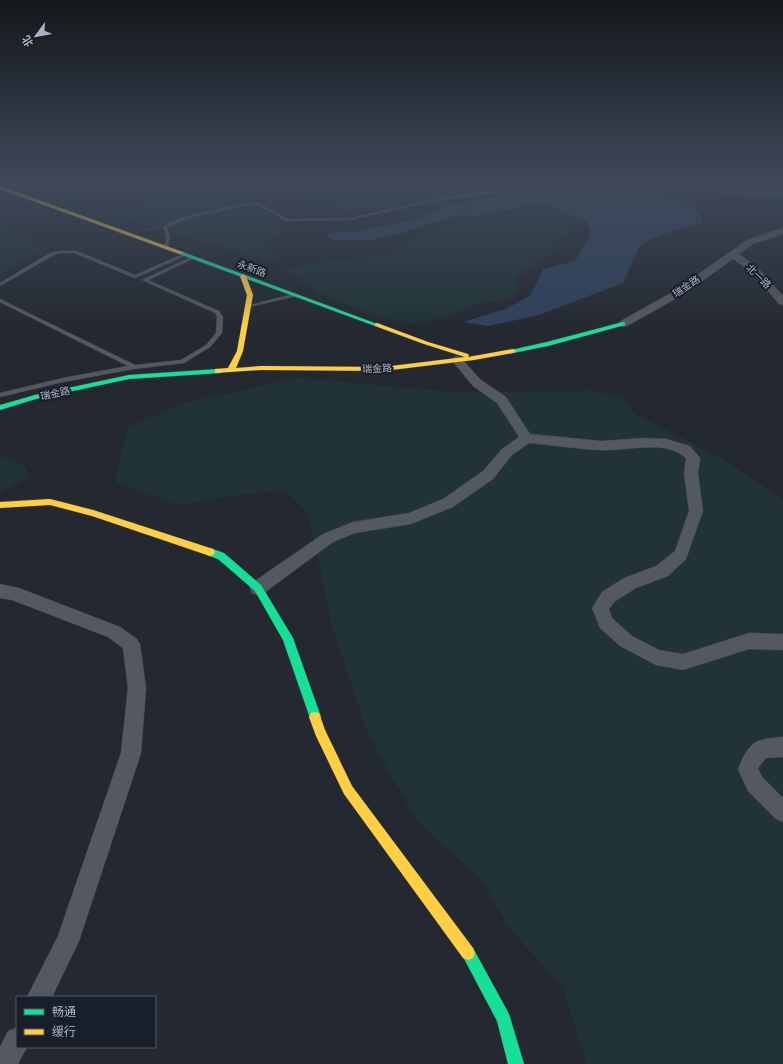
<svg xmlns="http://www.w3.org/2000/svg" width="783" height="1064" font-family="Poppins,'Noto Sans SC',sans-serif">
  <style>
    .green { fill: #213337 }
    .water { fill: #30415b }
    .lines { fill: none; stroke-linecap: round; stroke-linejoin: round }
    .lane-casing { stroke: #40434a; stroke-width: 1 }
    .street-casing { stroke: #40434a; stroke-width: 1 }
    .fast-casing { stroke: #40434a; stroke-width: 1 }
    .slow-casing { stroke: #40434a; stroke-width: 1 }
    .path { stroke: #565b62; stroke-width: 1.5; stroke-dasharray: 2 2; stroke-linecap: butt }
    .lane { fill: #545860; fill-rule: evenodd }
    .street { fill: #545860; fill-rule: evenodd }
    .fast { fill: #16e098; fill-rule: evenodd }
    .slow { fill: #ffcf43; fill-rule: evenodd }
    .labels { text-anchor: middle; stroke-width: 4; stroke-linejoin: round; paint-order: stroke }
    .far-street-label { font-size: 10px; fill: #acb4c4; stroke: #181f2b }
  </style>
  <rect width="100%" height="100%" fill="#242931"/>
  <path class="green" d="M35 180H257L250 183 200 186 210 192 231 191 259 194 241 203 263 210 283 224 268 247 285 263 267 261 108 213 149 200 144 184 67 199 33 181Z
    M279 180H544L527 187 450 196 384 209 352 213 287 191Z
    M520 211H548L567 217 574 226 560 242 557 249 551 255 537 260 513 281 519 290 511 299 473 305 450 317 412 324 379 318 320 294 285 270 320 262 393 254 421 233 465 221H487Z
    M0 225 44 244 37 253 0 275Z
    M298 378 453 392 596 391 622 398 635 414 725 460 783 500V1064H587L563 987 508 927 482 880 417 821 369 737 332 626 309 515 285 490 230 496 182 505 115 482 128 427 185 403Z
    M0 456 26 467 28 478 0 492Z"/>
  <path class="water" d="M565 180H584L640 191C649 199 650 194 660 196 679 198 696 203 703 222L660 235 640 245 623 283 539 315 488 326 463 322 505 309 530 296 543 269 575 261 591 235 587 221 540 203 478 216 456 215 405 232 373 240H333L327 236 330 233 353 232 417 219 448 205 541 190Z
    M695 180H738L764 187 783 188V197C755 197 718 199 695 180Z"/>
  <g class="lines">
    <g class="lane-casing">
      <path id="lane" d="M544 180H549L530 188 440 200 350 220 286 221 258 205 242 206 193 217 170 226 167 227 170 237 168 248 166 249 164 248 166 237 163 227 170 222 191 215 242 204 259 203 287 219 350 218 440 198 529 186Z
        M58 251H77L135 275 183 254 187 255 135 278 74 253H59L52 256 0 286V283L48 254Z
        M191 257 195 258 148 280 219 311 223 317 222 333 210 347 184 363 134 369 63 382 0 397V393L63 378 128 366 0 302V299L135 365 181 360 206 345 216 333 217 317 215 313 142 280Z
        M294 294H296V296L249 307 247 306Z"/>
    </g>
    <g class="street-casing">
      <path id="street" d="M783 228V234L753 244 739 254 758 268 783 296V305L779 304 752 272 733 259 684 294 627 326 623 327 618 324 619 322 676 290 747 240Z
        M457 356 461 358 481 380 506 397 530 434 601 441 644 438 666 439 690 446 700 458 698 473 703 511 686 559 668 576 636 588 614 602 609 609 612 618 632 636 659 650 683 654 749 633 783 634V650L749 649 683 670 656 665 620 646 600 628 592 608 602 592 624 578 656 566 675 551 689 511 684 473 686 459C668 438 625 452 600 450 576 449 552 445 529 443L512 455 493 479 453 507 411 524 355 533 333 542 264 593 258 595 252 593 250 588 252 583 323 534 353 522 409 513 443 499 483 471 502 449 519 437 497 403 473 386 453 362 451 360 453 358Z
        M0 584 19 588 120 627 137 639 140 644 146 688 141 753 79 941 52 997H27L58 936 121 753 128 688 123 648 108 637 12 600 0 598Z
        M783 737V757L766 758 758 768 762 777 783 798V822L776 819 748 791 738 769C749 742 754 739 783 737Z
        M17 1028V1047H27L26 1049 18 1064H0V1047L8 1031Z"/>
    </g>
    <g class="fast-casing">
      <path id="fast" d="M179 252H183L380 325 375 326 179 254Z
        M623 322 625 323V325L548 346 513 353 510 351 511 350 547 342Z
        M218 369H221V373L129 379 36 399 0 410V405L35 395 129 375Z
        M210 548 224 553 261 585 293 638 321 717 319 721 315 722 311 721 283 640 255 591 218 559 207 555 205 552 207 549Z
        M468 946 473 948 509 1014 524 1064H508L497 1021 461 953 463 948Z"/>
    </g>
    <g class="slow-casing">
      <path id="slow" d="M0 186 183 252 184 253 179 254 0 189Z
        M243 274 246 276 253 295 243 351 236 368 261 366 383 367 465 357 424 344 375 326V324L377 323 428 342 468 354 469 355 468 357 513 349 516 351 513 353 474 360 383 371 261 370 215 373V369L228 368 237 351 247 295 240 276Z
        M50 499 93 510 213 549 215 552 213 555 210 556 92 516 50 505 0 508V502Z
        M315 712 319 713 325 730 352 786 473 948 475 953 473 958 468 960 463 958 344 794 316 736 309 717 311 713Z"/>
    </g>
    <path class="path" d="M146 230 159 227"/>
    <use href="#lane" class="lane"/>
    <use href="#street" class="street"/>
    <use href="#fast" class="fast"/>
    <use href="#slow" class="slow"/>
  </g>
  <linearGradient id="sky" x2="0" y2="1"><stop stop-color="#14171b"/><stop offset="0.55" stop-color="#3f495a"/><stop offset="1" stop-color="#3f495a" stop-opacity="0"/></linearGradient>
  <rect width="783" height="329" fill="url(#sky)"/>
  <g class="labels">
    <g class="far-street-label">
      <text transform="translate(252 268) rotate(20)" y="4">永新路</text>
      <text transform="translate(759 276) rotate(44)" y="4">北一路</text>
      <text transform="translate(686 286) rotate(-34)" y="4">瑞金路</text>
      <text transform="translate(377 368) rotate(-2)" y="4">瑞金路</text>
      <text transform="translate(55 393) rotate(-12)" y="4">瑞金路</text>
    </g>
  </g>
  <rect x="16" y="996" width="140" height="52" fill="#181f2b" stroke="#535b68"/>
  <rect x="24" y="1009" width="20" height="6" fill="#16e098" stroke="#535b68"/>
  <text x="52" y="1016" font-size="12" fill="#acb4c4">畅通</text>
  <rect x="24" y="1029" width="20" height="6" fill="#ffcf43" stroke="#535b68"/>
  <text x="52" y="1036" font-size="12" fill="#acb4c4">缓行</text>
  <g transform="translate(36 36) rotate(238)" stroke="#181f2b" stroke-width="3" paint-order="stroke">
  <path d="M0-3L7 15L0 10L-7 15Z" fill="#acb4c4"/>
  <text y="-6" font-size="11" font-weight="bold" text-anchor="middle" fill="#acb4c4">北</text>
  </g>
</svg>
